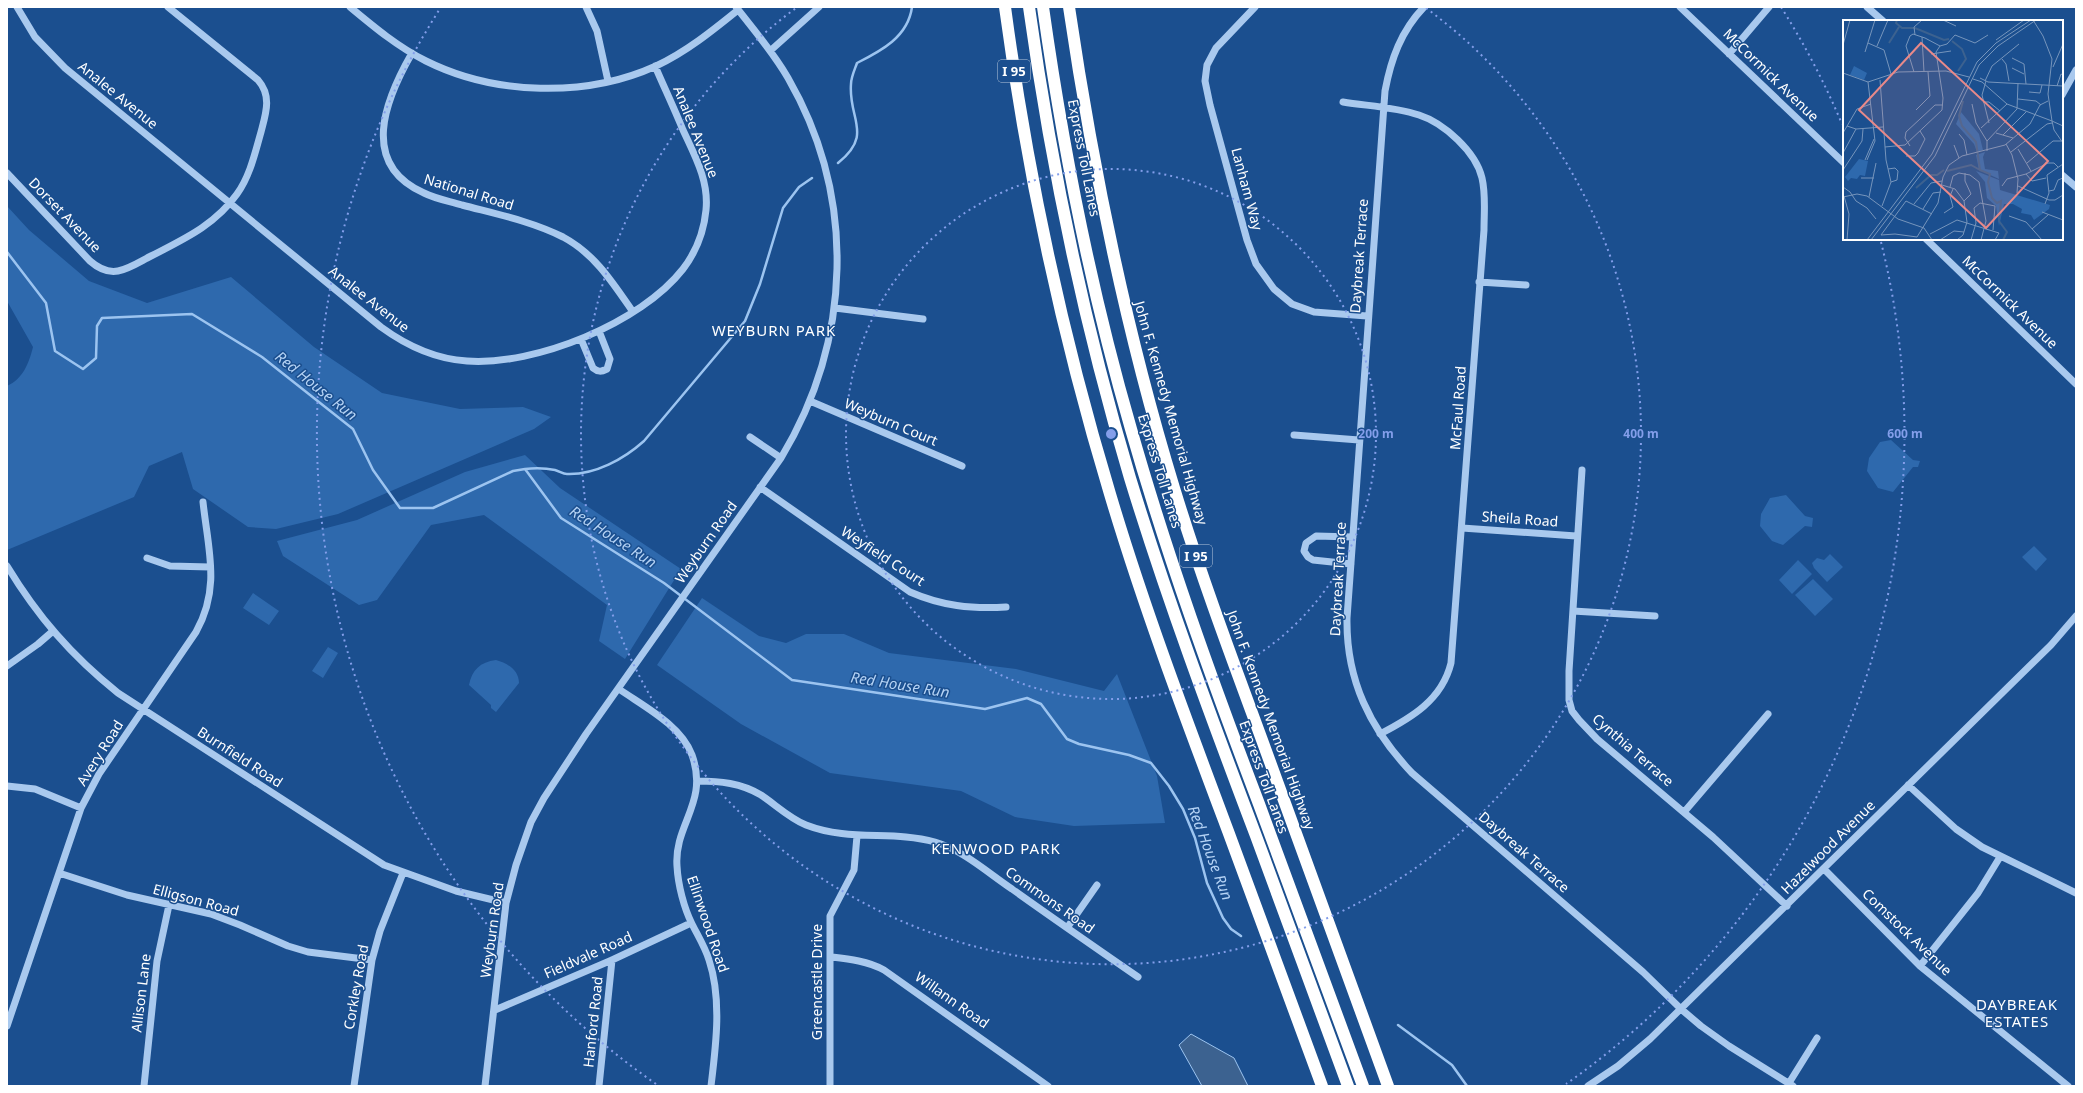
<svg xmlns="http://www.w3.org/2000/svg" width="2083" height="1093" font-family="'Noto Sans',sans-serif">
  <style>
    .green { fill: #2e69ad }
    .water { fill: #3c6290; stroke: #9cc4f0 }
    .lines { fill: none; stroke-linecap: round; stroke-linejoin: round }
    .stream { stroke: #9cc4f0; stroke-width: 2.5 }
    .minor { stroke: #a9c9ee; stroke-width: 7 }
    .highway { stroke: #fff; stroke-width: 12 }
    .ring { fill: none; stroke: #839eea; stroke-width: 2; stroke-dasharray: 2 4 }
    .labels { text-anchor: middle; stroke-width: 3; stroke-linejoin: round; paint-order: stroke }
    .shield { fill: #1b4f8f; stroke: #bbcadd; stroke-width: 1 }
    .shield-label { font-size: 13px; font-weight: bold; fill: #fff }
    .street-label { font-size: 14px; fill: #fff; stroke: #1b4f8f }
    .neighbourhood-label { font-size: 15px; letter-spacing: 1px; fill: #fff; stroke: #1b4f8f }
    .water-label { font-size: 15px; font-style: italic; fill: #b5d3f5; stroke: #1b4f8f }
    .inset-river { fill: none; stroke: #3c6290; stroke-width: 2 }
    .inset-road { fill: none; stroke: #7695bc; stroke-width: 1 }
    .view { fill: #e88989; fill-opacity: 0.15; stroke: #e88989; stroke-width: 2 }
    .inset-edge { fill: none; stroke: #fff; stroke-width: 2 }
    .centre { fill: #839eea; stroke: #1b4f8f; stroke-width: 2 }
    .ring-label { font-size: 12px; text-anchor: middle; font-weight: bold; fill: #839eea; stroke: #1b4f8f; stroke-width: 3; stroke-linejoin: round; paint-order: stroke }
  </style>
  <rect width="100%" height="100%" fill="#1b4f8f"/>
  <path class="green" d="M7 206 29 230 89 281 147 303 231 277 314 347 382 393 460 409 523 407 551 417 534 429 338 514 276 529 248 527 193 489 182 452 149 466 134 497 7 550V386C23 379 29 363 33 347L7 301Z
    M1891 440 1913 460 1920 461 1918 467H1913L1893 492 1878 488 1867 471 1869 458 1880 442Z
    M525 455 560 488 681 569 625 659 599 641 607 605 484 515 431 525 377 600 359 605 283 556 277 541 357 520 465 472Z
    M1786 495 1805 516 1813 518 1812 527 1805 526 1783 545 1772 541 1760 526 1761 514 1770 498Z
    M2034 546 2047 559 2036 571 2022 557Z
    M1830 554 1843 567 1827 582 1814 568 1812 563 1817 558 1824 560Z
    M1798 560 1812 574 1792 594 1779 580Z
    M1813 579 1833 599 1815 616 1795 595Z
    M253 593 279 611 269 625 243 608Z
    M702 598 759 636 786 643 806 634H844L889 653 1016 669 1104 691 1117 674 1157 776 1165 823 1074 826 1015 817 961 791 830 773 741 724 657 665Z
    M328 647 338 653 323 678 312 671Z
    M496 660C507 663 519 670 519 683L496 712 491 708V705L469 685C472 670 480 662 496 660Z"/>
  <path class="water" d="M1191 1034 1234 1058 1248 1086H1202L1179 1045Z"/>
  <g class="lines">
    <path class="stream" d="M838 163C874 134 848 119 851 84 851 77 855 69 857 63 881 51 908 37 912 7
      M7 252 46 303 55 351 83 369 96 358 97 326 102 318 192 314 262 357 353 429 373 470 400 508H433L513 471 525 469 561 518 664 583 792 680 985 709 1027 698 1041 704 1067 739 1079 744 1129 755 1151 763 1169 786 1183 809 1195 838 1207 883 1223 918 1231 929 1241 936
      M525 469C535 468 545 468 555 470 559 471 563 474 567 474 595 475 624 459 644 441L745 321 760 284 783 208 799 187 812 178
      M1398 1025 1452 1065 1467 1086"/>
    <path class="minor" d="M17 7 35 37 65 68 381 327C407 346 434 359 467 361 535 366 641 323 683 269 696 252 704 231 706 210 709 181 695 156 683 130 674 108 664 87 655 66
      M350 7C374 27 398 47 426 61 494 95 586 98 656 66 686 52 712 31 738 10
      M586 7 597 31 608 81
      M1255 7 1216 48 1207 65 1205 81 1210 105 1247 240 1256 264 1274 289 1292 304 1314 312 1367 316
      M1424 7C1401 31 1391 59 1385 91L1347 618C1346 680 1370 729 1412 773L1643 972 1681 1009 1701 1026 1729 1046 1793 1086
      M1680 7 1844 163
      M1867 7 1883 21
      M770 51 819 7
      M412 53C385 100 359 164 424 193 436 199 449 201 462 205 496 214 531 221 563 237 595 254 613 283 633 312
      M1729 54 1769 7
      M2062 95 2076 70
      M1343 102C1368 106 1395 107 1419 115 1444 123 1476 152 1482 178 1486 195 1484 212 1484 230L1451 663C1442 700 1411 718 1380 734
      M7 173 90 261C98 268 107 273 118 271 129 269 141 261 151 256 184 239 215 225 237 194 250 176 255 153 261 132 266 113 272 96 258 80L168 7
      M2062 175 2076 187
      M1926 239 2076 384
      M1479 282 1526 285
      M835 308 923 319
      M581 339 593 368C598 372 601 372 607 369L610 359 599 331
      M810 401 962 466
      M1294 435 1359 440
      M750 437 781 458
      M1582 470 1569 671V700L1572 711 1579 720 1597 739 1713 837 1787 906
      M760 487 910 592C942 606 971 609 1006 607
      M1462 528 1576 536
      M147 558 170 566 210 567
      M1351 564 1313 560 1308 557 1304 551 1306 543 1316 536 1353 537
      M7 566C38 617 71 655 118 693L384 865 456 891 506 903
      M1573 611 1655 616
      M7 666 38 644 53 631
      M619 689C643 706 681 725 692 755 709 803 674 824 677 866 678 885 684 908 692 924 698 936 705 947 709 960 722 999 716 1045 711 1086
      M697 781C720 781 741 783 761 795 776 805 789 818 806 825 850 842 892 830 935 842 963 850 988 873 1012 889 1054 919 1096 948 1138 977
      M1908 785 1956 829 1982 847 2076 893
      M7 786 35 789 81 808
      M1685 811 1768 714
      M1824 869 1920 966 2068 1086
      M59 873 127 895 211 914 240 925 288 946 308 952 372 960
      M1067 928 1097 885
      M831 957C849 959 868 961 884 970L1048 1086
      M1920 966 1978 893 2000 857
      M495 1010 612 960 691 923
      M7 1026 81 808 99 774 196 632C221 588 208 549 203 502
      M1789 1083 1817 1038
      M144 1086 157 961 169 905
      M354 1086 372 960 380 931 403 873
      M485 1086 506 903 516 865 531 822 544 798 586 734 781 458C852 340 857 198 788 78 773 52 754 30 736 7
      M599 1086 612 960
      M830 1086V916L854 870 857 836
      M1588 1086 1618 1066 1650 1039 2051 645 2076 616"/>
    <path class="highway" d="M1005 7C1027 172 1062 335 1110 494 1144 608 1186 719 1228 831 1260 916 1290 1001 1322 1086
      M1029 7C1051 166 1084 324 1130 478 1167 599 1211 717 1256 836 1287 919 1317 1003 1348 1086
      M1043 7C1063 149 1091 291 1131 429 1167 556 1212 680 1259 804 1293 898 1328 992 1363 1086
      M1069 7C1093 170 1126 331 1174 488 1200 573 1231 656 1262 740 1304 855 1346 971 1388 1086"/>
  </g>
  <g class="ring">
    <circle cx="1111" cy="434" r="265"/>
    <path d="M1426 8A530 530 0 1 1 796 8"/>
    <path d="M656 1084A794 794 0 0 1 441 7M1781 7A794 794 0 0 1 1842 124M1881 242A794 794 0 0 1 1566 1084"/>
  </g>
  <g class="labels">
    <g class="shield">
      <rect x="998" y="60" width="32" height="22" rx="3"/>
      <rect x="1180" y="545" width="32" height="22" rx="3"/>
    </g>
    <g class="shield-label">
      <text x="1014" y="76">I 95</text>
      <text x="1196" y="561">I 95</text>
    </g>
    <g class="street-label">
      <text transform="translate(1771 75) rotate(44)" y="5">McCormick Avenue</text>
      <text transform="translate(118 95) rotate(39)" y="5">Analee Avenue</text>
      <text transform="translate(696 132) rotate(68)" y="5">Analee Avenue</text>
      <text transform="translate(1084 158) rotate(79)" y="5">Express Toll Lanes</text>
      <text transform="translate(1247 189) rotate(75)" y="5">Lanham Way</text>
      <text transform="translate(469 192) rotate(17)" y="5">National Road</text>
      <text transform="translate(65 215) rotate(46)" y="5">Dorset Avenue</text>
      <text transform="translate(1359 256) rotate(-86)" y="5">Daybreak Terrace</text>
      <text transform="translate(369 299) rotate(38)" y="5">Analee Avenue</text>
      <text transform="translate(2010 302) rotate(44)" y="5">McCormick Avenue</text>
      <text transform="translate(1458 408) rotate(-86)" y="5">McFaul Road</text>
      <text transform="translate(1171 413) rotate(74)" y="5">John F. Kennedy Memorial Highway</text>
      <text transform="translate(891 422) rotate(23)" y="5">Weyburn Court</text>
      <text transform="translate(1160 471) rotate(73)" y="5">Express Toll Lanes</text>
      <text transform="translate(1520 519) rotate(4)" y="5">Sheila Road</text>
      <text transform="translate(706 542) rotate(-55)" y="5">Weyburn Road</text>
      <text transform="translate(883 556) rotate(33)" y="5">Weyfield Court</text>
      <text transform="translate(1338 579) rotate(-87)" y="5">Daybreak Terrace</text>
      <text transform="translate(1271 720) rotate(70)" y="5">John F. Kennedy Memorial Highway</text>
      <text transform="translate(1633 750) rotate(41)" y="5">Cynthia Terrace</text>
      <text transform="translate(100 753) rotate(-58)" y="5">Avery Road</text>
      <text transform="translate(240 757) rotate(33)" y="5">Burnfield Road</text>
      <text transform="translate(1264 777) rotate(70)" y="5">Express Toll Lanes</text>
      <text transform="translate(1828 847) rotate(-45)" y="5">Hazelwood Avenue</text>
      <text transform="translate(1524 852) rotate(41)" y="5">Daybreak Terrace</text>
      <text transform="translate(196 900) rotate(15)" y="5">Elligson Road</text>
      <text transform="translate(1050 900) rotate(35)" y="5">Commons Road</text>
      <text transform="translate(708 924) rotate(71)" y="5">Ellinwood Road</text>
      <text transform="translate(492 930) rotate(-82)" y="5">Weyburn Road</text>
      <text transform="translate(1907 932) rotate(44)" y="5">Comstock Avenue</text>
      <text transform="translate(588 955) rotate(-24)" y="5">Fieldvale Road</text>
      <text transform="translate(817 982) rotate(-90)" y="5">Greencastle Drive</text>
      <text transform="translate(356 987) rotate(-80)" y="5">Corkley Road</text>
      <text transform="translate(141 993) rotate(-83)" y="5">Allison Lane</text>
      <text transform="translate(952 1000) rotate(35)" y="5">Willann Road</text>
      <text transform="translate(593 1022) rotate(-84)" y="5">Hanford Road</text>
    </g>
    <g class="neighbourhood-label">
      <text x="774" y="336">WEYBURN PARK</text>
      <text x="996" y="854">KENWOOD PARK</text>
      <text x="2017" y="1010">DAYBREAK<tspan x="2017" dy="17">ESTATES</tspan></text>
    </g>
    <g class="water-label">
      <text transform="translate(316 386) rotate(39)" y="5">Red House Run</text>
      <text transform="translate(613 537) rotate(33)" y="5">Red House Run</text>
      <text transform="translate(900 685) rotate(9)" y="5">Red House Run</text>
      <text transform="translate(1210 853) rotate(69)" y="5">Red House Run</text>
    </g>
  </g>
  <g transform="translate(1843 20)">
    <rect width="220" height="220" fill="#1b4f8f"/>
    <path d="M11 46 24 53 21 60 7 55ZM118 92 136 114 140 130 134 132 131 124 113 104ZM142 132 140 137 142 149 155 151 156 159 136 150 133 135ZM16 139 25 141 22 156 17 155 14 159 8 158 5 161 2 157ZM133 151 156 160 157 170 207 185 206 189 191 200 188 195 178 193 179 189 170 184H161L156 206 153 186 144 178 142 162Z" fill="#2e69ad"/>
    <path class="inset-river" d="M54 0 53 3 59 8H72L101 20 106 19M109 21 119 29 123 39 115 51M46 23 56 7M120 81 116 96 119 106 133 122 137 150 147 154 145 162 149 178 154 183 158 181 156 201 164 212 160 220M104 151 128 145 137 150M73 168 88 155H94L101 150"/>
    <path class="inset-road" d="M100 0 113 6M190 0 200 16 209 39 205 74 209 101 220 106M72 15 71 7 79 0M79 17 81 52M153 20 181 0M25 23 41 30 48 54M0 25 7 0M34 26 45 0M97 26 104 24 112 15 132 23 145 15M22 32 32 0M88 34 108 31M169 38 181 44 183 64M159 39 163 44 166 61M210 47 220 24M169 48 181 54M71 52 63 26 67 16 70 14 82 18 97 26M0 53 25 62 55 52 103 51 126 57M137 58 145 62 220 66M130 59 139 62 164 84 209 101 211 110 220 123M37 60 43 140 48 162 39 186M142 61 149 46 176 24M143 61 139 75 146 103M214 66 218 54 220 55M186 72 197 73 199 65M175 79 193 81 198 85M140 82H146L157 91M129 84 133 103 144 121M73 90 87 76 85 52M4 106 13 109 40 107M138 108 164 84M0 113 14 89 28 84M153 113 170 118M116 114 121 120 124 135M160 115 183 92M163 124 169 135 175 159 174 173M111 125 116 138M67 126 62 118 63 112 92 85H100M42 127 62 125 99 90 100 78 93 32 97 26M175 129 188 151M144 131V121L174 89 175 63M168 132 204 104 209 103M0 133 13 109M63 136H72L75 133 82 119 77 111M22 140 31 119M24 140 32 121 25 62M184 143 210 121H218M45 149 52 148 55 151 54 160 48 162M0 150 19 121 20 109M183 154 189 161 203 158M18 158H31M99 165 112 169 121 181 124 202 120 215 114 220M159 166 164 159 183 154 205 143H211L215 147M175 166 206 180H212L220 175M0 167 7 172 13 181 24 188 33 199M107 167 110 156 116 153 127 155 136 162 143 201 138 220M206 171 211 170 215 160 220 158M1 176 6 194 4 220M0 177 14 174 24 176 55 199 81 208 89 220M26 177 33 143M121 181 128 174 122 161V153M71 184 88 163 99 161M202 184 206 173 204 155 220 144M80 189 90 173 98 172M199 192 220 200M101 193 110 187 107 176 110 169M166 196 183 202 199 220M189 209 205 195M87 214 114 200 156 213 152 220M38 215 63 181 89 194M38 215 52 214 74 217M74 217 95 183 100 157 106 145 119 136 162 125 187 104 197 85 205 81M24 220 89 134 134 42 153 23 188 0M28 220 92 136 136 45 155 26 193 0M97 220 111 211 121 212M128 220 133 203 131 188 137 183 152 186 150 210"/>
    <path class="view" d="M78 23 205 141 143 208 16 90Z"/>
    <rect width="220" height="220" class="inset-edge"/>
  </g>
  <circle cx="1111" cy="434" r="6" class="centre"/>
  <g class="ring-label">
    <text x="1376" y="438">200 m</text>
    <text x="1641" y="438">400 m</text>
    <text x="1905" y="438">600 m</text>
  </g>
  <rect width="2083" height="1093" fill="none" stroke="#ffffff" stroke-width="16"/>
</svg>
